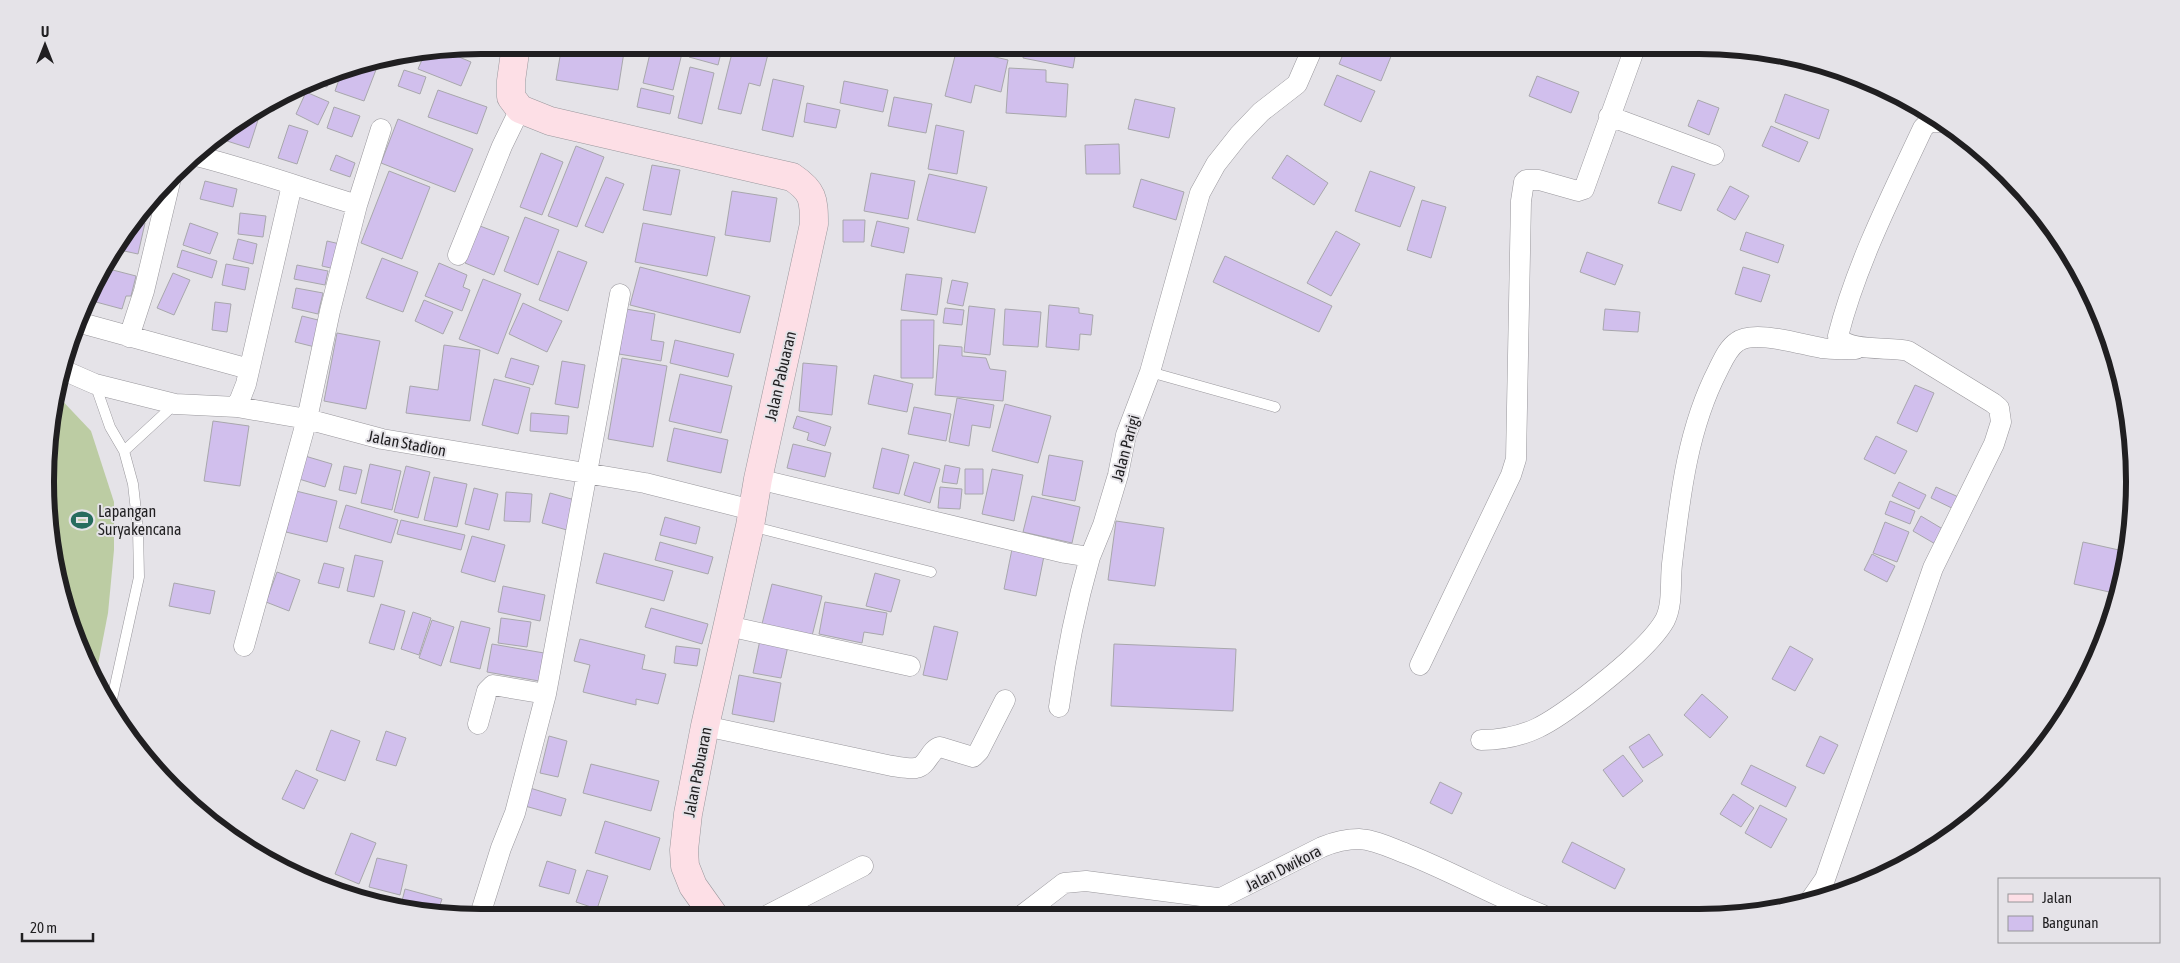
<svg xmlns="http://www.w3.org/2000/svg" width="2180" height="963" font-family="'Asap Condensed',sans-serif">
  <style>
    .garden { fill: #bccca3 }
    .building { fill: #d1bfed; stroke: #a8a7ac }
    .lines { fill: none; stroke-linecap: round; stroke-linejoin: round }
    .lane-casing { stroke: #99979c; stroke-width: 11 }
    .street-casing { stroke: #99979c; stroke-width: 21 }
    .secondary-casing { stroke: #99979c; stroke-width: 29 }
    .lane { stroke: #fff; stroke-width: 10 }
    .street { stroke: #fff; stroke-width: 20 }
    .secondary { stroke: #fddfe6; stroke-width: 28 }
    .labels { text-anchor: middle; stroke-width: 4; stroke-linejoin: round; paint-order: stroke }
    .street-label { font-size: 16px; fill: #201f21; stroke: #e5e3e8 }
    .poi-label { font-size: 16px; fill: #201f21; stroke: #e5e3e8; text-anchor: start }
    .rim { fill: none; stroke: #201f21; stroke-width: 6 }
  </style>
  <rect width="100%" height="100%" fill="#e5e3e8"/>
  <path class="garden" d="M55 393 91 431 114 502V550L108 613 95 680 68 622 49 539Z"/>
  <path class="building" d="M562 45H598V47L624 52 618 90 556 80Z
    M652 45H684L673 90 643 83Z
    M692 45H723L718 65 689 57Z
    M734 45 768 54 760 86 749 83 741 114 718 109Z
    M1025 45H1077L1073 68 1023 58Z
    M1231 45H1264L1261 55Z
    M1347 45H1384L1394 49 1381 81 1339 64Z
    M957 48 1008 60 1001 92 975 85 971 103 945 96Z
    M445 51 471 62 461 86 418 69 424 55Z
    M379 62 364 101 335 91 343 68Z
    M690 67 714 73 702 124 678 118Z
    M1009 68 1046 70V82L1068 84 1066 117 1006 113Z
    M404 70 426 77 420 94 398 86Z
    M331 73 327 87 310 82Z
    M1337 75 1375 91 1361 122 1324 105Z
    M1537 76 1579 92 1571 113 1529 96Z
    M773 79 804 86 793 137 762 130Z
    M844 81 888 90 883 112 840 103Z
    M641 88 674 96 670 114 637 107Z
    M438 90 487 107 477 134 428 117Z
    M306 92 329 102 318 125 296 114Z
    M1785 94 1829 110 1819 139 1775 122Z
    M279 96 274 111 259 107 263 104Z
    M894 97 932 104 926 133 888 126Z
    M1135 99 1175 108 1169 138 1128 129Z
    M1698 100 1719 108 1709 135 1688 126Z
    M807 103 840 110 836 128 804 122Z
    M334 107 360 116 352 137 327 128Z
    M249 114 259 117 249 148 227 141 232 126Z
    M398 119 473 149 455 192 381 163Z
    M289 125 308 131 297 164 278 158Z
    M936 125 964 131 957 174 928 169Z
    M1771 126 1808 142 1799 162 1762 146Z
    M223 132 220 144 210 142Z
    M1119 144 1120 174H1086L1085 145Z
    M576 146 604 157 577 227 548 216Z
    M541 153 563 162 542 215 520 207Z
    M336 155 355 163 350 177 330 170Z
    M1287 155 1328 183 1314 205 1272 178Z
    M652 165 680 170 671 215 643 210Z
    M1672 166 1695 174 1681 211 1658 203Z
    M389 171 430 187 402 259 361 243Z
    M1370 171 1415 187 1400 227 1355 211Z
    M871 173 915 181 908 219 864 211Z
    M929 174 987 187 975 233 917 220Z
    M606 177 624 184 603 233 585 226Z
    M1141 179 1184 192 1176 220 1133 207Z
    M205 181 237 189 233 207 200 199Z
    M1730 186 1749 196 1735 220 1717 210Z
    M732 191 777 198 770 242 725 235Z
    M1422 200 1446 207 1431 258 1407 250Z
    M240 213 266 216 263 237 238 234Z
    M525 217 559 230 538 285 504 271Z
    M843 220H865L864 242H843Z
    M138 221 145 223 138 254 115 249Z
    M877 221 909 228 904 253 871 246Z
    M190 223 218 233 210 254 183 245Z
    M643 223 715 237 707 276 635 262Z
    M480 226 509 237 494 275 465 263Z
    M1336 231 1360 244 1331 296 1307 283Z
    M1746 232 1784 245 1778 263 1740 250Z
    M238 239 257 244 253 264 233 259Z
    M327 241 340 244 335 269 322 266Z
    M182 250 217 261 212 278 177 267Z
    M558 251 587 262 568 311 539 300Z
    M1587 252 1623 265 1615 285 1580 272Z
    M1225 256 1332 306 1319 332 1213 282Z
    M382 258 418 272 403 312 366 298Z
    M439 263 467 275 463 287 470 290 462 311 425 296Z
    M226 264 249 268 245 290 222 285Z
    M297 265 328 271 325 285 294 279Z
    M640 267 750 296 740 333 630 305Z
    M1743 267 1770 275 1761 302 1735 294Z
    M105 268 136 276 131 296H126L122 309 96 302Z
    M173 273 190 280 174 315 157 308Z
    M906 274 942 278 937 315 901 310Z
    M483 279 521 294 498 354 459 339Z
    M952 280 968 283 963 306 947 303Z
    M296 288 323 293 318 314 292 308Z
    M424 300 453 312 443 334 415 321Z
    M215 302 231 304 227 332 212 330Z
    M523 303 562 321 547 352 509 334Z
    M1049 305 1079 308V313L1093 315 1091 335 1080 334 1079 350 1046 347Z
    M969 306 995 309 990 355 964 352Z
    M945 308 964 310 962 325 943 323Z
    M626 309 655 314 651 340 664 342 661 361 619 354Z
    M1005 309 1041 312 1038 347 1003 345Z
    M1605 309 1640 312 1638 332 1603 330Z
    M302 316 322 321 315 347 295 342Z
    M901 320H934L933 378H901Z
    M337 333 380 341 366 409 324 401Z
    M675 340 734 354 728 377 670 363Z
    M444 345 480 350 470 421 406 413 410 386 438 390Z
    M939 345 962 347V356L986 358 990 369 1006 371 1003 401 935 395Z
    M511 358 539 366 533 385 505 377Z
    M622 358 667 366 653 447 608 439Z
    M562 361 585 365 578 408 555 404Z
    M803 363 837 366 832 415 799 411Z
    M680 374 732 386 721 433 669 421Z
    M874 375 913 384 907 412 868 404Z
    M494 379 530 388 518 434 482 425Z
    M1915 385 1934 393 1917 432 1897 423Z
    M957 398 994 405 990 428 972 425 969 446 949 442Z
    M1005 404 1051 416 1038 463 992 451Z
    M914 407 951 414 946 441 908 434Z
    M531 413 569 416 567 434 530 431Z
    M797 416 831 427 825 446 807 440 809 433 793 428Z
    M213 421 249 426 240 486 204 481Z
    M674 428 728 440 721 473 667 461Z
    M1876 436 1907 451 1895 474 1864 459Z
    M793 444 831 453 825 477 787 468Z
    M882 448 909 455 899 494 873 488Z
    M1049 455 1083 461 1075 501 1042 495Z
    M305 456 332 464 325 487 299 479Z
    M914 462 940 469 930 503 904 495Z
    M370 464 401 471 392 510 361 503Z
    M945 465 960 468 957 484 942 482Z
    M344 466 362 470 356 494 339 490Z
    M406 466 430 472 418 518 394 512Z
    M965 469H983V494H965Z
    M992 469 1023 475 1014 521 982 514Z
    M434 477 467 484 457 527 424 520Z
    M1899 482 1926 495 1919 509 1892 496Z
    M940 487 962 489 960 509 938 508Z
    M1936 487 1963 499 1958 511 1931 498Z
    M474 488 498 494 489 530 465 524Z
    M296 491 337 501 327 542 286 532Z
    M506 492 532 494 530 522 504 521Z
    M550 493 575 500 567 530 542 523Z
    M1032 496 1080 507 1072 543 1023 532Z
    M1890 501 1915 511 1910 524 1885 514Z
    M346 505 398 520 391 543 339 528Z
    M1921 516 1946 531 1937 545 1913 531Z
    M665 517 700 527 696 544 660 535Z
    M401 520 465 535 461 550 397 534Z
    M1116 521 1164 528 1155 586 1108 580Z
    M1885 522 1909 532 1897 562 1873 553Z
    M472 536 505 545 495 582 461 572Z
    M660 542 713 557 708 574 655 560Z
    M2083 542 2128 552 2118 594 2074 584Z
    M1012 549 1044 556 1036 596 1004 589Z
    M604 553 673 571 664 601 596 583Z
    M1872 554 1895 566 1887 582 1864 570Z
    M355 555 383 561 374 597 347 591Z
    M324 563 344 568 339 588 318 583Z
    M277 572 300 580 289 611 266 602Z
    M875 573 900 580 891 612 866 606Z
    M174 583 215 591 210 614 169 606Z
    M772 584 822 596 812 636 762 624Z
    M503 586 545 595 540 621 498 612Z
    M825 602 887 613 883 635 864 632 862 643 819 634Z
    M381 604 405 611 394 650 369 643Z
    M651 608 708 624 702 644 645 627Z
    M413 612 431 618 419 655 401 649Z
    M501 618 531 622 527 647 498 643Z
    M432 620 454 627 441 666 419 658Z
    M461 621 490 628 480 669 450 662Z
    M934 626 958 632 947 680 923 675Z
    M580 639 645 655 642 669 666 674 658 704 636 699V705L583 692 590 665 574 661Z
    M760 640 788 646 781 678 753 673Z
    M492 644 544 653 539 681 487 672Z
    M1114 644 1236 649 1233 711 1111 706Z
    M676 646 700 649 697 666 674 663Z
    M1790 646 1813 659 1795 691 1772 679Z
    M739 675 781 683 774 722 732 714Z
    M1702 694 1728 717 1710 738 1684 715Z
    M331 730 360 741 345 781 316 770Z
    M386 731 406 738 396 766 376 760Z
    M1649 734 1663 755 1643 768 1629 747Z
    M549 736 567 741 558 777 540 773Z
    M1820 736 1838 745 1824 774 1806 766Z
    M1623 755 1643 781 1623 797 1603 770Z
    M591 764 659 781 651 811 583 793Z
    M1751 765 1796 787 1786 807 1741 784Z
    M296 770 318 780 304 809 282 799Z
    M1440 782 1462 793 1452 814 1430 803Z
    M530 788 566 799 561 816 525 806Z
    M1733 794 1754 808 1741 827 1720 814Z
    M1760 805 1787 819 1771 848 1745 833Z
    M605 821 660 838 650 870 595 853Z
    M351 833 376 843 359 884 335 874Z
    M1572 842 1625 869 1615 889 1562 862Z
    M377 858 407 865 400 895 369 887Z
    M547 861 576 870 569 894 539 886Z
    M587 870 608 876 597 909 576 902Z
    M405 889 442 899 438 911 401 905Z"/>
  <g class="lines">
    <g class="lane-casing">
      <path id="lane" d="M1150 372 1275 407
        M95 384 110 427 124 451 133 484 138 529 139 577 110 708
        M124 451 175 404
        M751 526 931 572
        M1507 915 1511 903"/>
    </g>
    <g class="street-casing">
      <path id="street" d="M1609 116 1714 155
        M193 155C249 169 302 188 357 205
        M458 255 502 146 520 109
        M81 323 249 369
        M129 337 144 291 170 182
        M63 370 95 384 175 404 237 407 307 419 382 439 645 483 752 510
        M237 407 246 384 292 185
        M758 479 1065 553 1090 557 1103 525 1118 475 1126 435 1150 372 1200 193 1216 164 1239 135 1261 112 1297 84 1314 45
        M728 626 910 666
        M244 646 307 419 330 311 357 205 381 129
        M1420 665 1511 475 1516 459 1521 201 1524 182 1526 180H1539L1578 191 1584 189 1636 45
        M1059 707C1066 656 1076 606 1090 557
        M478 724 487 691 493 685 546 694
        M705 726 892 766C900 767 909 769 916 768 928 766 929 750 940 747L973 757 979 751 1005 700
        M1481 740C1527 740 1550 723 1586 696 1609 678 1651 645 1665 620 1673 604 1670 582 1672 564 1680 497 1687 430 1718 370 1723 360 1728 348 1737 342 1754 329 1802 345 1822 348 1833 350 1845 349 1856 349
        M1811 899 1825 879 1933 568 1994 444 2001 422 1999 408 1993 403 1908 351C1891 346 1848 353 1838 336 1856 265 1892 194 1923 128L1929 122H1942
        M1021 916 1064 883 1086 881 1217 898 1223 897 1322 847C1334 842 1346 839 1359 839 1376 840 1391 848 1407 854 1453 872 1496 897 1543 915
        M764 917 863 866
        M479 918 501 848 515 813 546 694 620 294"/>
    </g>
    <g class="secondary-casing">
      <path id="secondary" d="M516 45 511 81V97L520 109 550 121 792 177C813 191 814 199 814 224L758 479 750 526 705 726 688 814 684 850 685 866 693 886 715 917"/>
    </g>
    <use href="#lane" class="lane"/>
    <use href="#street" class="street"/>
    <use href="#secondary" class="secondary"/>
  </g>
  <defs>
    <g id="stadium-bare" transform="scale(1.725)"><path d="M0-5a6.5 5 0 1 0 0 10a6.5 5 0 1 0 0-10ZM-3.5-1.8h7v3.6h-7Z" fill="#276c5e" stroke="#e5e3e8" stroke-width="2.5" paint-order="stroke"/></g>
  </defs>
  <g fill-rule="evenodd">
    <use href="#stadium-bare" x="82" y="520"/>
  </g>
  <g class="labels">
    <g class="street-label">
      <text transform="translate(780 376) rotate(-77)" y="6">Jalan Pabuaran</text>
      <text transform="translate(407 443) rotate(11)" y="6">Jalan Stadion</text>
      <text transform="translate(1125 448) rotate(-75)" y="6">Jalan Parigi</text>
      <text transform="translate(697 772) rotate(-79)" y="6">Jalan Pabuaran</text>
      <text transform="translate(1283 868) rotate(-27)" y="6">Jalan Dwikora</text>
    </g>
    <g class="poi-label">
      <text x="98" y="517">Lapangan<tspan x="98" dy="18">Suryakencana</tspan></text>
    </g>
  </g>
  <path d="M0 0H2180V963H0ZM481 54H1699A427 427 0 0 1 2126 481V482A427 427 0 0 1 1699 909H481A427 427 0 0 1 54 482V481A427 427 0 0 1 481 54Z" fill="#e5e3e8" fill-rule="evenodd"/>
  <path class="rim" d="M481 54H1699A427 427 0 0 1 2126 481V482A427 427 0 0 1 1699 909H481A427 427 0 0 1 54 482V481A427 427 0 0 1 481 54Z"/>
  <rect x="1998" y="878" width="162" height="65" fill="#e5e3e8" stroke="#969598"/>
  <rect x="2008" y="894" width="25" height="8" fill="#fddfe6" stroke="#969598"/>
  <text x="2042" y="903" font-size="15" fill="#201f21">Jalan</text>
  <rect x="2008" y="916" width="25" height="15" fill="#d1bfed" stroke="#969598"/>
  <text x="2042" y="928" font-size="15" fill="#201f21">Bangunan</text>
  <g transform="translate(45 45)" stroke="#e5e3e8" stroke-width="4" paint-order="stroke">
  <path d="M0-4L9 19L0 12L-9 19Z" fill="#201f21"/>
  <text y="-8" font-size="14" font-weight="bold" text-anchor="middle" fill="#201f21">U</text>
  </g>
  <path d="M22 933v8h71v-8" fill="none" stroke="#201f21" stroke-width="2.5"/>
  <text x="30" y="933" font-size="15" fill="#201f21" stroke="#e5e3e8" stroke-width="4" paint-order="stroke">20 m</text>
</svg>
